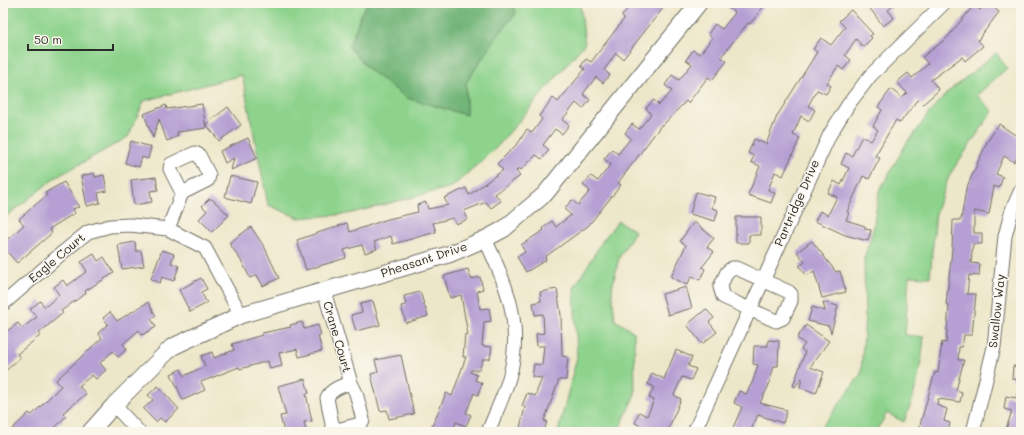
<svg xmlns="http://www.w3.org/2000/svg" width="1024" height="435" font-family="Mali,sans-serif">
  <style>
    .green { fill: #8dd38c; stroke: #5c7f5c }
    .forest { fill: #72b578; stroke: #4e7052 }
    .building { fill: #b59fd3 }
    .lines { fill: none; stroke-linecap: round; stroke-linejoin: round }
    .minor-casing { stroke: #6f6d62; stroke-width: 15 }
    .tertiary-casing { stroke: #6f6d62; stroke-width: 18 }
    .minor { stroke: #fff; stroke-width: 13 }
    .tertiary { stroke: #fff; stroke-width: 16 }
    .labels { text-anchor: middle; stroke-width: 3; stroke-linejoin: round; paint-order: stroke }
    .street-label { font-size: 12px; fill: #2b2b2b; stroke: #fbf7ec }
  </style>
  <rect width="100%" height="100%" fill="#fbf7ec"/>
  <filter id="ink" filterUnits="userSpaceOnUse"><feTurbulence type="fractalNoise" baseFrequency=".025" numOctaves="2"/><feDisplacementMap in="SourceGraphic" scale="8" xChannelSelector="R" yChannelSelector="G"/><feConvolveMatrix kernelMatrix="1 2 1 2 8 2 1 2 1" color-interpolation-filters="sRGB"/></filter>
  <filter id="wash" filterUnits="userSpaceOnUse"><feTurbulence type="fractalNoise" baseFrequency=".012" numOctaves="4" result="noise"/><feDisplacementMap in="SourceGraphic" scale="16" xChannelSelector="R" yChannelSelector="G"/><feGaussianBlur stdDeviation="0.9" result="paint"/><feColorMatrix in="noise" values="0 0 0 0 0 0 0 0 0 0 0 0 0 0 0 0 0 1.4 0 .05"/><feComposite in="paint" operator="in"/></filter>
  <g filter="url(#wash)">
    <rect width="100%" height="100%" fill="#ede7c9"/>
    <path class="green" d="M3 3H368L362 12 349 47 368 69 407 98 466 115V83L492 43 516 13 512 3H580L585 43 498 146 452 187 348 214 299 218 268 205 242 75 144 101 128 137 55 178 3 219Z
      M996 53 1007 68 977 95 993 111 950 174 936 211 930 277 909 276 905 335 924 337C921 369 916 392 904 422L887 413 876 432H816L828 419 861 374 865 316 864 259 873 230 879 191 909 139H911L929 113 949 91Z
      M618 221 635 231 619 258 612 288 615 320 634 332 635 394 618 432H558L577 357 574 288 603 240Z"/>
    <path class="forest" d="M368 3H512L516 13 492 43 466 83V115L407 98 368 69 349 47 362 12Z"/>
    <g id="blocks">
      <path class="building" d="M632 3H667L623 59 616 53 604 70 610 75 603 83 596 77 583 94 590 100 583 109 576 103 562 120 569 125 562 134 555 129 543 145 549 150 542 159 536 155 521 170 519 168 516 171 520 176 495 194 501 201 491 208 486 202 464 211 468 219 456 224 453 218 433 223 436 232 393 244 391 236 374 242 377 249 365 253 362 245 344 250 346 258 306 270 297 240 347 223 350 232 388 219 418 212 417 205 426 202 428 209 448 205 444 198 466 188 469 195 503 170 497 164 519 142 527 129 532 133 542 119 539 116 553 98 558 102 585 69 581 66 586 59 591 62 624 19 622 16Z
        M722 3H758L763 7 750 24 748 23 721 57 727 61 712 80 708 77 688 103 686 101 663 125 662 124 618 183 621 185 588 226 545 257 546 260 526 272 517 257 525 252 521 245 544 230 543 228 552 221 556 227 571 215 564 209 572 200 578 205 590 191 583 185 591 176 598 181 611 164 604 159 612 149 618 154 631 138 625 133 632 124 639 129 651 114 646 108 654 100 659 105 672 91 665 85 672 75 679 80 692 64 686 60 693 50 700 54 712 38 708 34 715 24 722 29 735 13Z
        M866 3H897L888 10 894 18 883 26Z
        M985 3H988L999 12 978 40 983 46 965 61 962 57 931 80 939 90 922 105 917 100 900 123 896 120 875 156 880 158 869 179 863 176 847 212 849 213 846 220 865 226V229L871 230 868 241 845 235 815 221 820 211 828 215 837 197 828 193 834 181 841 185 849 168 841 164 846 153 852 156 862 136 871 141 878 130 873 126 882 110 878 107 891 89 902 98 907 93 897 82 908 73 912 78 928 64 922 57 946 39 974 5 980 10Z
        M851 10 873 34 870 36 872 38 863 47 856 39 845 55 851 60 843 70 838 66 827 83 831 86 826 94 817 90 808 106 815 110 809 121 801 116 793 135 800 138 795 149 783 176 775 172 768 190 775 193 771 203 748 195 760 166 751 162 754 156 748 153 754 139 766 144 777 116 817 52 813 49 821 38 831 45 845 27 839 21Z
        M202 104 206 128 177 132 178 136 167 141 159 119 153 138 144 114 166 105 167 109Z
        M228 107 241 125 219 141 206 124Z
        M999 124 1021 139V152L1014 162 1004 156 996 174 1003 177 999 188 994 186 989 214 974 211V233H982V244H973L971 263 980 264 979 276 969 275 967 294H976L972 335H964L962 347H959L958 360H964L956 390 962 392 960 402 938 399 937 405 947 409 944 421 950 423 948 432H918L935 372 938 373 942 342 946 343 949 305 946 304 952 250 953 220H961L966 189 987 142Z
        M248 138 257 158 231 170 234 158 225 163 220 151Z
        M131 141 151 147 148 159 142 157 139 167 125 163Z
        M94 173 95 177 104 175 107 191 98 193 100 203 87 206 81 176Z
        M230 176 257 182 251 204 225 197Z
        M156 177 158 190 150 191 152 202 134 205 131 180Z
        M64 182 79 207 72 209 75 213 49 229 52 233 17 263 3 247V243L24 225 19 219 47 195 45 193Z
        M696 192 715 197 712 208 718 210 715 221 690 214Z
        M209 199H212L229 215 212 232 199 219 207 211 202 206Z
        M736 217H761V235H749V243H736Z
        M694 222 714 238 707 247 714 252 702 267 705 269 700 280 692 276 687 285 671 277 686 245 680 241Z
        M251 227 265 248 279 278 263 286 257 275 250 278 242 262 229 243Z
        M812 241 836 272 840 271 846 292 822 298 814 271 807 276 799 266 805 262 797 252Z
        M135 242 136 251H141L144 266 122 269 118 245Z
        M162 250 174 254 171 263 179 266 174 281 162 277 160 283 151 279Z
        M94 254 98 261 104 257 114 273 85 291 86 293 61 311 63 313 39 333 41 335 17 354 20 358 3 373V334L18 323 22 328 37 317 30 309 40 301 45 307 59 295 54 287 63 280 67 286 87 271 81 262Z
        M468 269 471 279 480 277 483 289 477 291 480 309 489 308 491 321 484 322 482 346 492 347 490 359H483L479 370H471L470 372 477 375 475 380 482 383 478 395 474 393 466 413 471 415 466 426 456 422 453 432H430L446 393 452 396 466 357H463L465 334 468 335 461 295 450 298 444 276Z
        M201 278 207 289 201 292 207 303 190 312 179 290Z
        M686 287 692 308 668 315 662 294Z
        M557 289 561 315 562 356 568 357 566 380H559L544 421H547L544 432H519L525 407 522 406 527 393 535 396 542 378 532 377 534 364 542 365 544 346H537L536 334 544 333 543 314 535 315 533 303 541 301 540 292Z
        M420 292 428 316 406 323 401 306 406 305 404 296Z
        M373 301 380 325 356 331 351 315 362 312 360 304Z
        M148 302 156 316 151 319 156 327 142 335 139 330 123 344 127 349 118 357 113 351 100 363 106 370 96 379 92 375 79 386 86 394 63 413 66 416 51 432H9L29 413 32 415 61 386 56 380 102 338 98 333 108 324 103 318 110 312 117 321Z
        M823 302 838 306 831 333 829 326 808 321 812 307 825 311Z
        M706 309 714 318 709 322 717 332 702 344 687 325Z
        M302 322 304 329 318 325 321 335 318 336 322 351 299 357 297 349 279 353 282 366 270 369 268 361 240 369 239 367 201 382 205 390 183 400 171 374 181 369 184 376 205 366 201 356 212 352 214 358 234 350 232 344 262 335V333L291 327 290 325Z
        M806 325 829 341 810 367 824 372 816 393 800 387 802 378 795 387 793 386 805 352 801 349 805 344 797 338Z
        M768 340 779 341 778 366H774L768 387 760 403 787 410 783 423 758 415 750 432H731L742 407 734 403 739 391 746 394 753 381 758 365 753 364 754 346H768Z
        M676 350 692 357 688 366 696 369 691 380 682 377 674 395 681 399 667 432H654L635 423 639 412 647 416 654 400 649 398 654 387 648 384 652 373 664 379Z
        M401 355 414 414 389 419 387 410 380 411 371 374 378 372 375 360Z
        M1013 366 1021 367V380L1012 379Z
        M305 379 309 393 306 394 312 421 304 422 306 432H284L280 416 286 415 278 386Z
        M158 386 179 409 165 422 160 418 156 422 143 409 153 400 148 395Z
        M1019 388 1021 389V432H1005L1012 411 1004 409 1006 396 1016 398Z"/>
    </g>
  </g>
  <g filter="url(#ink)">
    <use href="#blocks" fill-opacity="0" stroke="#6f6d62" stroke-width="1"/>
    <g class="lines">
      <g class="minor-casing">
        <path id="minor" d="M195 153 199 155 209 175 208 180 182 193 170 169 171 164Z
          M168 229 182 193
          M485 239C507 285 524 326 509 378 504 396 495 414 488 432
          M732 268H736L789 292 791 294V301L783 318 776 321 723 297 720 287 727 272Z
          M324 291 351 383
          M3 304 62 253 88 232 110 226 130 225 168 229 205 248 241 315
          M351 383 356 393 363 420 360 424 337 430 332 424 327 398C331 389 341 386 351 383Z
          M114 405 139 432
          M694 432 830 134 848 105 870 76 944 3
          M973 432 994 347 1005 236 1012 210 1021 190"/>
      </g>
      <g class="tertiary-casing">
        <path id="tertiary" d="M90 432 114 405 172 347 241 315 450 254 485 239 504 229 545 194 699 3"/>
      </g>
      <use href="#minor" class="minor"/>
      <use href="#tertiary" class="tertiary"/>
    </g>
  </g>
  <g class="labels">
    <g class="street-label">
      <text transform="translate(797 203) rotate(-66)" y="4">Partridge Drive</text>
      <text transform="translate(57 258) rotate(-40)" y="4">Eagle Court</text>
      <text transform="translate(424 260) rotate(-18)" y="4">Pheasant Drive</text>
      <text transform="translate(997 311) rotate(-84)" y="4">Swallow Way</text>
      <text transform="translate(337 337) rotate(74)" y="4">Crane Court</text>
    </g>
  </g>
  <rect width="1024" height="435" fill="none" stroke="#fbf7ec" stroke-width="16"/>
  <path d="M28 44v6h85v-6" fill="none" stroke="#2b2b2b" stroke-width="2"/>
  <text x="34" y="44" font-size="12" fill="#2b2b2b" stroke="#fbf7ec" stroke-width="3" paint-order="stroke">50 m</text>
</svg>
